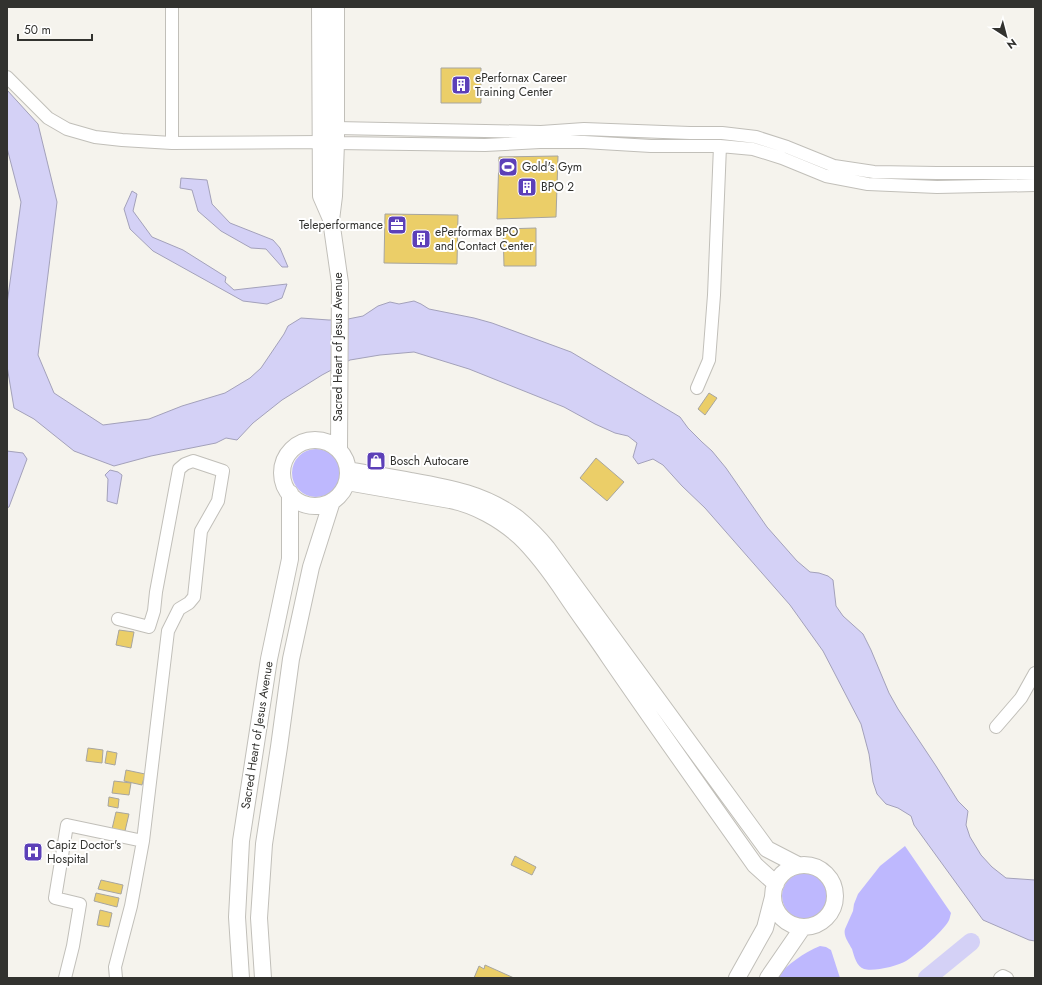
<svg xmlns="http://www.w3.org/2000/svg" width="1042" height="985" font-family="Jost,sans-serif">
  <style>
    .grass { fill: #beb8fe }
    .water { fill: #d4d1f6; stroke: #a3a1ba }
    .lines { fill: none; stroke-linecap: round; stroke-linejoin: round }
    .river { stroke: #d4d1f6; stroke-width: 18 }
    .building { fill: #ebce68; stroke: #a7a59f }
    .street-casing { stroke: #c1bfb9; stroke-width: 14 }
    .secondary-casing { stroke: #c1bfb9; stroke-width: 18 }
    .street { stroke: #fff; stroke-width: 12 }
    .secondary { stroke: #fff; stroke-width: 16 }
    .labels { text-anchor: middle; stroke-width: 4; stroke-linejoin: round; paint-order: stroke }
    .poi-label { font-size: 12px; fill: #32322f; stroke: #fff; text-anchor: start }
    .street-label { font-size: 12px; fill: #32322f; stroke: #fff }
  </style>
  <rect width="100%" height="100%" fill="#f5f3ed"/>
  <path class="grass" d="M292 473a24 24 0 1 1 48 0a24 24 0 1 1-48 0Z
    M905 846 951 913C950 916 950 919 948 922 942 932 916 955 906 961 898 966 873 972 864 969 857 967 854 956 852 949 849 943 843 936 845 929L853 911 854 904 858 894 880 866Z
    M782 896a23 23 0 1 1 46 0a23 23 0 1 1-46 0Z
    M820 946 826 947 831 950 840 978H776C788 964 803 953 820 946Z"/>
  <path class="water" d="M7 90 38 124 57 202 38 355 54 393 103 425 149 419 182 406 225 393 250 378 261 368 284 334 288 326 301 318 329 320 348 319 363 316 378 306 390 302 399 304 414 301 421 304 429 309 474 318 492 323 571 352 680 417 688 428 702 442 712 451 726 468 767 527 797 561 810 572 819 573 828 576 833 580 836 606 843 616 863 634 871 650 889 693 898 709 936 766 958 801 968 811 966 825 970 837 981 855 992 867 1006 878 1035 880V941L1029 940 983 920 914 825 911 816 898 808 886 804 877 794 873 782 869 754 861 724 823 651 790 605 705 508 682 486 663 465 653 459 638 464 633 457 637 443 628 436 615 433 595 424 564 407 469 369 414 352 380 355 350 360 322 375 282 400 253 423 237 440 226 438 216 443 151 456 114 466 74 451 34 419 14 408 7 366V304L21 202 7 148Z
    M181 178 207 180 212 204 230 223 273 240 280 248 288 267H282L266 249 251 248 221 231 198 211 192 190 180 188Z
    M132 191 137 194 133 211 152 237 183 250 226 277 225 282 234 290 287 284 282 298 267 304 243 301 153 251 130 229 124 209Z
    M7 451 23 453 27 459 9 507 7 508Z
    M110 470 118 472 122 475 117 504 107 501 108 479 105 475Z"/>
  <g class="lines">
    <path class="river" d="M927 978 971 942"/>
  </g>
  <path class="building" d="M441 68H481V103H441Z
    M558 156 556 217 497 219 499 157Z
    M385 214 458 215 457 264 384 263Z
    M536 228V266H504L503 229Z
    M709 393 717 398 705 415 698 409Z
    M596 458 624 482 607 501 580 478Z
    M119 630 134 632 131 648 116 645Z
    M88 748 103 750 102 763 86 761Z
    M107 751 117 753 115 765 105 763Z
    M126 770 145 774 142 785 124 781Z
    M114 781 131 783 129 795 112 793Z
    M109 797 119 799 118 808 108 806Z
    M116 812 129 814 125 831 112 829Z
    M515 856 536 867 532 875 511 865Z
    M101 880 123 885 121 894 98 889Z
    M96 893 119 898 117 907 94 901Z
    M100 910 112 913 109 927 97 925Z
    M485 965 514 978H474L479 966 484 969Z"/>
  <g class="lines">
    <g class="street-casing">
      <path id="street" d="M7 77 48 118 67 129 95 137 122 140 172 143 321 142 336 143 485 145 540 142H584L651 146H720L753 149 782 158 826 176 868 184 937 187 1035 185
        M336 128 541 132 584 129 690 133H722L756 137 787 147 834 166 874 172 937 173H1035
        M172 143V7
        M697 388 709 360 714 295 720 146
        M996 727 1021 698 1035 673
        M65 978 73 946 80 904 55 898 67 825 143 841
        M116 978 115 967 131 906 143 841 168 631 179 609 189 603 194 597 201 531 218 501 223 471 193 461 185 464 179 469 156 592 154 611 149 627 118 619
        M1000 978 1003 976 1007 978"/>
    </g>
    <g class="secondary-casing">
      <path id="secondary" d="M320 7 321 196 331 219
        M336 7V143L334 196 331 220 340 283 339 449
        M282 473a33 33 0 1 1 66 0a33 33 0 1 1-66 0Z
        M348 470C369 474 390 477 411 481 450 488 484 494 517 518 528 527 538 537 547 548L767 849 798 865
        M347 482 450 500C475 505 500 519 519 536 537 553 552 574 566 595 580 616 595 636 609 657 657 727 706 796 755 865L776 884
        M773 896a31 31 0 1 1 62 0a31 31 0 1 1-62 0Z
        M241 978 237 917 241 841 269 659 290 559V493
        M263 978 259 918 264 844 279 747 291 659 311 567 332 501
        M737 978 765 928 773 897
        M768 978 803 927"/>
    </g>
    <use href="#street" class="street"/>
    <use href="#secondary" class="secondary"/>
  </g>
  <defs>
    <g id="building-square" transform="scale(1)"><rect x="-9" y="-9" width="18" height="18" rx="4" fill="#5c40b8" stroke="#fff"/><path d="M-4-6H4V6H1V3H-1V6H-4ZM-2.5-4.3h1.7v1.8h-1.7ZM.8-4.3h1.7v1.8H.8ZM-2.5-1h1.7V.8h-1.7ZM.8-1h1.7V.8H.8Z" fill="#fff"/></g>
    <g id="stadium-square" transform="scale(1)"><rect x="-9" y="-9" width="18" height="18" rx="4" fill="#5c40b8" stroke="#fff"/><path d="M0-5a6.5 5 0 1 0 0 10a6.5 5 0 1 0 0-10ZM-3.5-1.8h7v3.6h-7Z" fill="#fff"/></g>
    <g id="office-square" transform="scale(1)"><rect x="-9" y="-9" width="18" height="18" rx="4" fill="#5c40b8" stroke="#fff"/><path d="M-6-3h4V-5.5h4V-3h4V5H-6ZM-1-4.5V-3h2v-1.5ZM-6 0V1H6V0Z" fill="#fff"/></g>
    <g id="shop-square" transform="scale(1)"><rect x="-9" y="-9" width="18" height="18" rx="4" fill="#5c40b8" stroke="#fff"/><path d="M-5-2.5h2.3a2.7 3.5 0 0 1 5.4 0H5L5.5 6h-11ZM-1.5-2.5h3a1.5 2.3 0 0 0-3 0Z" fill="#fff"/></g>
    <g id="hospital-square" transform="scale(1)"><rect x="-9" y="-9" width="18" height="18" rx="4" fill="#5c40b8" stroke="#fff"/><path d="M-5-5h3v3.5h4V-5h3V5h-3V1.5h-4V5h-3Z" fill="#fff"/></g>
  </defs>
  <g fill-rule="evenodd">
    <use href="#building-square" x="461" y="85"/>
    <use href="#stadium-square" x="508" y="167"/>
    <use href="#building-square" x="527" y="187"/>
    <use href="#office-square" x="397" y="225"/>
    <use href="#building-square" x="421" y="239"/>
    <use href="#shop-square" x="376" y="461"/>
    <use href="#hospital-square" x="33" y="852"/>
  </g>
  <g class="labels">
    <g class="poi-label">
      <text x="475" y="82">ePerfornax Career<tspan x="475" dy="14">Training Center</tspan></text>
      <text x="522" y="171">Gold's Gym</text>
      <text x="541" y="191">BPO 2</text>
      <text x="383" y="229" text-anchor="end">Teleperformance</text>
      <text x="435" y="236">ePerformax BPO<tspan x="435" dy="14">and Contact Center</tspan></text>
      <text x="390" y="465">Bosch Autocare</text>
      <text x="47" y="849">Capiz Doctor's<tspan x="47" dy="14">Hospital</tspan></text>
    </g>
    <g class="street-label">
      <text transform="translate(338 347) rotate(-90)" y="4">Sacred Heart of Jesus Avenue</text>
      <text transform="translate(257 735) rotate(-81)" y="4">Sacred Heart of Jesus Avenue</text>
    </g>
  </g>
  <rect width="1042" height="985" fill="none" stroke="#32322f" stroke-width="16"/>
  <g transform="translate(1006 36) rotate(144)" stroke="#ffffff" stroke-width="3" paint-order="stroke">
  <path d="M0-3L7 15L0 10L-7 15Z" fill="#32322f"/>
  <text y="-6" font-size="11" font-weight="bold" text-anchor="middle" fill="#32322f">N</text>
  </g>
  <path d="M18 34v6h74v-6" fill="none" stroke="#32322f" stroke-width="2"/>
  <text x="24" y="34" font-size="12" fill="#32322f" stroke="#ffffff" stroke-width="3" paint-order="stroke">50 m</text>
</svg>
